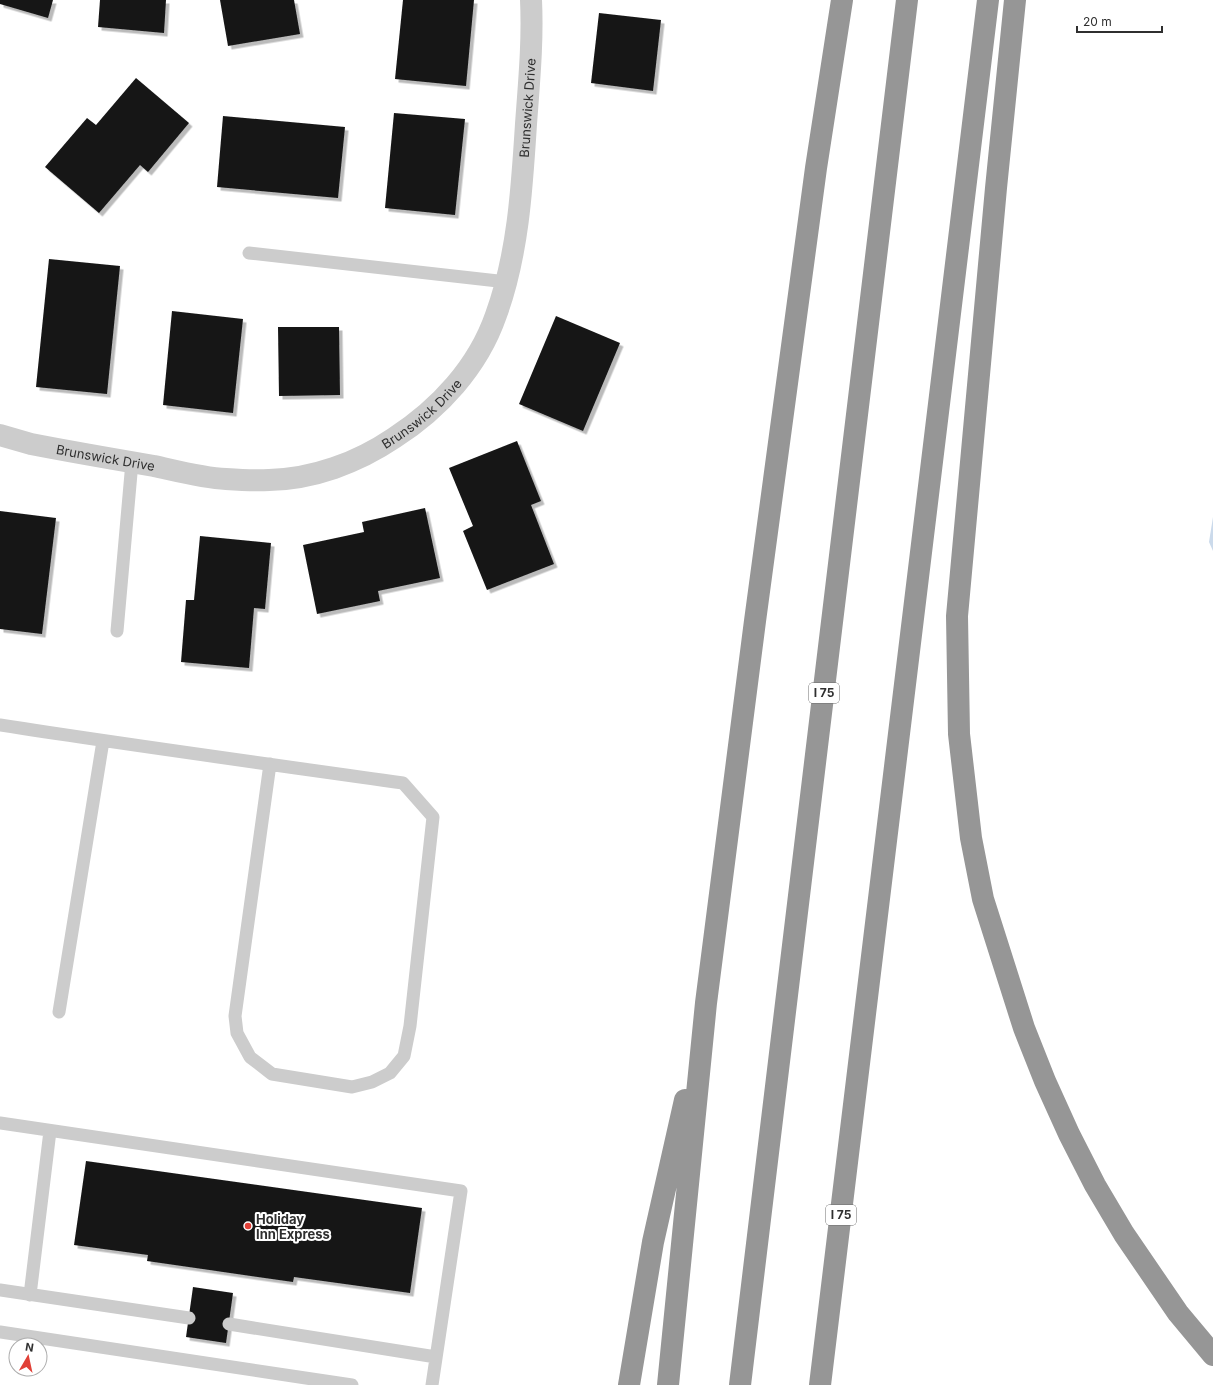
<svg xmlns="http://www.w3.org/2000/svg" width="1213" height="1385" font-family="Inter,sans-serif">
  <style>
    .water { fill: #cbdaeb }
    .building { fill: #161616; filter: url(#shadow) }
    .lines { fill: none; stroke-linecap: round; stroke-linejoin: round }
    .lane { stroke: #ccc; stroke-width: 13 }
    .street { stroke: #ccc; stroke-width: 22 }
    .highway { stroke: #969696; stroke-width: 22 }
    .poi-dot { fill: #e14037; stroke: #fff; stroke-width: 1.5 }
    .labels { text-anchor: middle; stroke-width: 4; stroke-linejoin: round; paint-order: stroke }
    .shield { fill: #fff; stroke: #6d6d6d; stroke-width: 1 }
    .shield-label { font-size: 12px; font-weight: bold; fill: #2f2f2f }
    .street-label { font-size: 13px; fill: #2f2f2f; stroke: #fff }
    .poi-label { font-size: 13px; font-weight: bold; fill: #2f2f2f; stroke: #fff; text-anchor: start }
  </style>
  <defs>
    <filter id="shadow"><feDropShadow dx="3.5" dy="3.5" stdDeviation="0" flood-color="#0004"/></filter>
  </defs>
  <rect width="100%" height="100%" fill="#fff"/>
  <path class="water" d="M1213 517V551L1209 542Z"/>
  <path class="building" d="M0 0H53L48 18 0 4Z
    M100 0H166L164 33 98 27Z
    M220 0H294L300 34 228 46Z
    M403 0H474L466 86 395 79Z
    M599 13 661 20 653 91 591 83Z
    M136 78 189 123 148 172 140 165 99 213 45 167 87 118 96 125Z
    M394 113 465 119 455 215 385 208Z
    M223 116 345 127 338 198 217 187Z
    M49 259 120 266 107 394 36 387Z
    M172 311 243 319 233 413 163 405Z
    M556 316 620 343 583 431 519 404Z
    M278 327H339L340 395 279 396Z
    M517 441 541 501 531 505 554 564 487 590 463 531 473 526 449 468Z
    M425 508 440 578 378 591 380 601 317 614 303 545 364 532 362 522Z
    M0 511 56 518 42 634 0 629Z
    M200 536 271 543 265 609 254 608 249 668 181 662 186 600H194Z
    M86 1161 422 1208 410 1293 294 1277 293 1282 147 1261 148 1255 74 1245Z
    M193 1287 233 1293 226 1343 186 1337Z"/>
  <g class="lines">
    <path class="lane" d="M249 253 507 282
      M117 631 132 462
      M0 725C134 746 269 764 403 783L433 817 410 1026 404 1056 390 1073 372 1082 352 1087 272 1074 250 1057 237 1033 235 1016 270 764
      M59 1012 103 741
      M0 1123 461 1191 432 1385
      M0 1290 189 1318
      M30 1295 50 1131
      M229 1324 436 1357
      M0 1332 352 1385"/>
    <path class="street" id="s1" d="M0 435 31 444C72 452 113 459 154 466 177 471 203 478 226 479 240 480 255 481 269 480 313 479 357 463 394 438 439 409 478 367 496 315 518 255 522 188 526 124 529 83 533 41 531 0"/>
    <path class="highway" d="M1015 0 996 188 957 616 959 734 971 838 983 899 1024 1028 1045 1081 1069 1134 1095 1185 1124 1234 1178 1313 1213 1355
      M629 1385 653 1242 685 1100
      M668 1385 706 1003 755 621 816 168 842 0
      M740 1385 907 0
      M820 1385 988 0"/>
  </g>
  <circle class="poi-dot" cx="248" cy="1226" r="4"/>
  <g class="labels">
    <g class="shield">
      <rect x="809" y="683" width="30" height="20" rx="3"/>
      <rect x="826" y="1205" width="30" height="20" rx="3"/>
    </g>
    <g class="shield-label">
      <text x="824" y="697">I 75</text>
      <text x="841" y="1219">I 75</text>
    </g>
    <g class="street-label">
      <text dy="5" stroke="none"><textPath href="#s1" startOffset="780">Brunswick Drive</textPath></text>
      <text dy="5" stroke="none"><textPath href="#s1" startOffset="444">Brunswick Drive</textPath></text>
      <text dy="5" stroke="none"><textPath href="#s1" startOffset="108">Brunswick Drive</textPath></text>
    </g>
    <g class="poi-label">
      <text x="256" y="1224">Holiday<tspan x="256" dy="15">Inn Express</tspan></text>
    </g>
  </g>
  <g transform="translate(28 1357) rotate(9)"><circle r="19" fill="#ffffff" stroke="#acacac"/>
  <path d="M0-3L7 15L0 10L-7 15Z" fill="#e14037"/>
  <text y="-6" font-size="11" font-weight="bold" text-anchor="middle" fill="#2f2f2f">N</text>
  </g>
  <path d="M1077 26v6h85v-6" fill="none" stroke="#2f2f2f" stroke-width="2"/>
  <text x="1083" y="26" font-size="12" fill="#2f2f2f" stroke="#ffffff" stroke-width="3" paint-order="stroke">20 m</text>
</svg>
